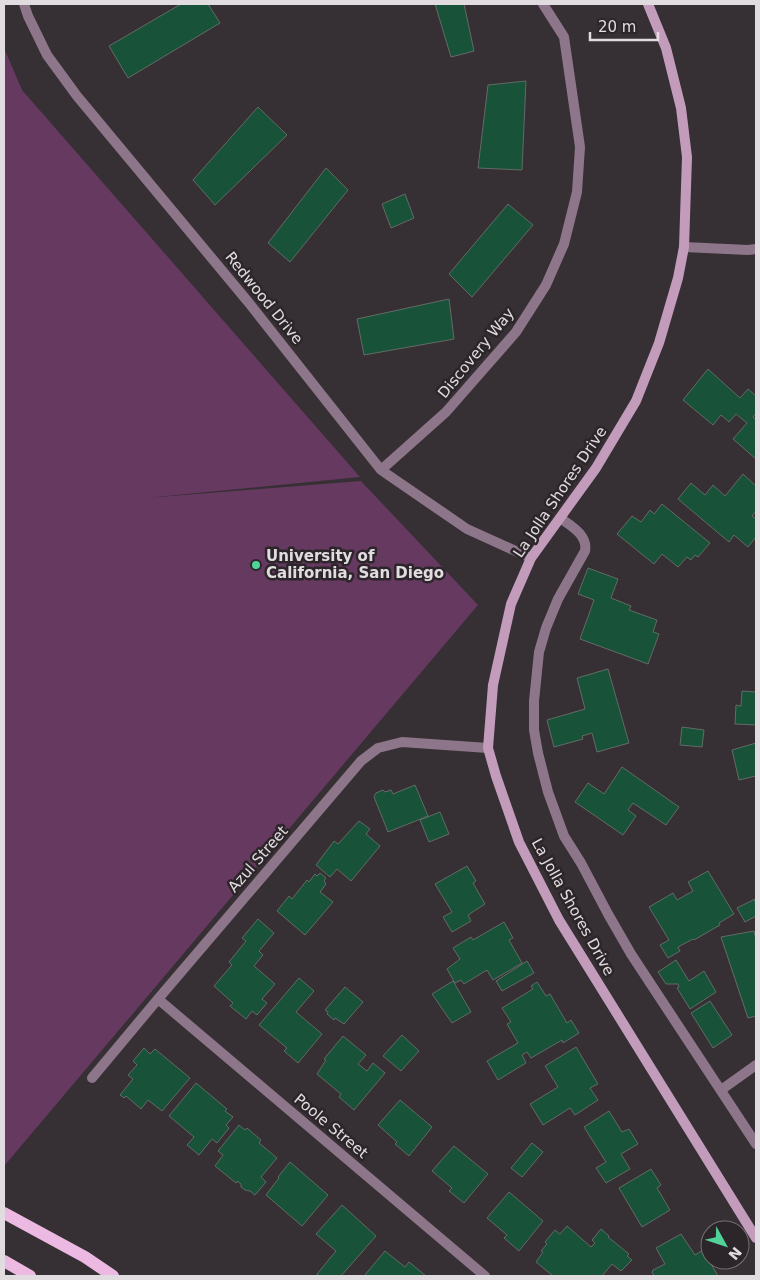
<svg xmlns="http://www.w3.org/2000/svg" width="760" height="1280" font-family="'DejaVu Sans',sans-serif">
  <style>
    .green { fill: #663960 }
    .building { fill: #185238; stroke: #636b66 }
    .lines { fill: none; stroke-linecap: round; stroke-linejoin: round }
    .lane { stroke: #8e768a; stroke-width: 10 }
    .street { stroke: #8e768a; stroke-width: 10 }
    .secondary { stroke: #c39cbc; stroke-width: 10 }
    .primary { stroke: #ecb9e2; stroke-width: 12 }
    .poi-dot { fill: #50d398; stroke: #2c252a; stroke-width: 2 }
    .labels { text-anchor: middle; stroke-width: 5; stroke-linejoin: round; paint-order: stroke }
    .street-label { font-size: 15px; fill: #e1dce0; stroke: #2c252a }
    .poi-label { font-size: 15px; font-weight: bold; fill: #e1dce0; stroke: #2c252a; text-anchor: start }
  </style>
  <rect width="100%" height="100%" fill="#362f34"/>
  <path class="green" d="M4 48 22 90 360 477 146 498 361 481 478 605 5 1165H4Z"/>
  <path class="building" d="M181 4H208L220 23 128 78 109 46Z
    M435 4H464L474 51 451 57Z
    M526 81 522 170 478 168 488 85Z
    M258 107 287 135 215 205 193 180Z
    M326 168 348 190 290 262 268 243Z
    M405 194 414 218 391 228 382 204Z
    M508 204 533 225 472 297 449 274Z
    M449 299 454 339 364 355 357 319Z
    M708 369 740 398 748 389 756 396V413L753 417 756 420V459L733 439 747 423 736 414 729 422 721 415 713 425 683 400Z
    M743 474 756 486V511L752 516 756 519V537L748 547 734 535 729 542 678 499 691 483 705 495 713 485 725 496Z
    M662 504 710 543 698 557 695 555 691 560 687 557 678 567 662 554 654 564 617 534 632 516 641 522 650 510 654 514Z
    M588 568 618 579 611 598 631 606 629 610 657 620 653 632 659 634 648 664 580 639 594 600 578 594Z
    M608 669 629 743 597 752 592 733 582 736 583 739 554 747 547 720 585 709 577 678Z
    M742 691 756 692V725L735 724 736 705 741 706Z
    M682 727 704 730 702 747 680 745Z
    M756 743V776L739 780 732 750Z
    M622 767 679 807 666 825 633 803 628 810 636 816 623 835 575 802 588 783 604 794Z
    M415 785 428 816 388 832 374 797 376 793 383 790 385 792 391 790 393 794Z
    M440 812 449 834 429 842 420 820Z
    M359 821 370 829 366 834 380 846 351 881 337 869 330 877 316 865 334 841 338 844Z
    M467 866 476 881 473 883 485 904 468 915 471 921 452 932 443 917 452 912 435 884Z
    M708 871 734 914 719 923 720 925 694 940 693 939 678 947 680 951 668 958 660 945 669 940 649 907 673 893 677 900 693 891 688 882Z
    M320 873 326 878 324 881 326 884 320 892 333 902 305 935 277 911 289 896 292 899 307 880 309 882 315 874 317 876Z
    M755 899 756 916 745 922 737 908Z
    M258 919 274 933 259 951 263 955 254 966 275 984 262 999 267 1003 257 1015 252 1011 246 1019 230 1006 233 1003 214 986 232 965 229 962 246 941 242 938Z
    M504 922 513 938 509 940 522 963 493 980 487 970 464 984 461 980 455 983 447 969 460 959 453 948 471 937 473 940Z
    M754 931 756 940V1016L748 1018 721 937Z
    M676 960 689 981 704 971 716 992 690 1009 677 988 679 987 678 984H666L658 972Z
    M527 961 534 973 502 991 496 981Z
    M299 978 314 991 296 1012 322 1034 298 1063 284 1051 287 1048 259 1025Z
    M453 981 471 1012 452 1023 432 994Z
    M537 982 546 996 550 994 567 1023 571 1020 579 1033 563 1043 562 1040 531 1058 527 1052 522 1055 526 1063 498 1080 487 1061 518 1043 507 1024 511 1022 502 1008 533 989 531 986Z
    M345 987 363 1002 344 1024 335 1018 334 1020 327 1014 328 1012 325 1010Z
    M710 1001 732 1035 713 1048 691 1013Z
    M402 1035 419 1051 401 1071 383 1056Z
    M343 1036 366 1055 358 1064 367 1071 373 1063 385 1073 354 1110 339 1097 341 1094 317 1074 326 1060 324 1059Z
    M576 1047 598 1084 590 1088 598 1100 575 1115 570 1108 543 1125 530 1104 558 1087 545 1066Z
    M144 1048 150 1054 155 1049 190 1078 162 1111 148 1100 141 1109 126 1096 124 1098 120 1095 133 1079 128 1075 137 1065 133 1061Z
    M196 1083 227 1109 225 1111 233 1117 226 1125 229 1128 217 1143 212 1139 199 1155 187 1145 194 1137 169 1116Z
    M400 1100 432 1127 409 1156 395 1144 397 1142 378 1125Z
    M609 1111 622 1132 629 1129 638 1144 621 1154 630 1169 606 1183 596 1168 606 1162 584 1127Z
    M239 1125 245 1130 247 1128 261 1140 259 1143 277 1158 261 1177 266 1182 255 1195 250 1191 245 1190 241 1187V1184L237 1181 236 1183 215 1166 223 1155 218 1151Z
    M532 1143 543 1152 522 1177 511 1168Z
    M454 1146 488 1174 464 1203 449 1191 452 1188 432 1171Z
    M290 1162 328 1195 302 1226 266 1195 279 1178 278 1177Z
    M651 1169 661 1185 657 1188 670 1210 642 1227 619 1188Z
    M509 1192 543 1221 519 1251 504 1238 507 1235 487 1218Z
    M342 1205 376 1236 341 1276H319L317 1274 336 1251 316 1234Z
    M567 1226 591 1247 595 1243 592 1240 601 1229 609 1236 608 1237 629 1254 627 1256 632 1260 621 1271 612 1264 602 1276H553L536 1262 543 1252 541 1251 547 1244 545 1242 555 1230 560 1234Z
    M681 1234 695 1255 703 1250 718 1276H655L652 1273 653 1270 665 1264 656 1248Z
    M385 1251 405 1267 409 1262 426 1276H364Z"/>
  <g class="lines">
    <path class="lane" d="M560 518C571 526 588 535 585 551L558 599 546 628 539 652 534 701V730L538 753 548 792 564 836 581 863 608 914 631 954 756 1144
      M721 1090 756 1065"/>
    <path class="street" d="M24 4 28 16 47 55 77 96 249 303 381 470 467 529 531 558
      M684 247 748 250 756 249
      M381 470 446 412 516 332 546 285 564 244 577 192 580 147 564 37 543 4
      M158 999 485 1276
      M92 1078 158 999 361 761 378 748 402 742 488 748"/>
    <path class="secondary" d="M648 4 666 48 681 108 687 157 684 247 678 278 659 343 636 401 596 468 531 558 511 604 493 685 488 748 496 776 519 842 559 920 756 1238"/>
    <path class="primary" d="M4 1213 85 1257 113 1276
      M4 1261 30 1276"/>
  </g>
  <circle class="poi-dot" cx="256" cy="565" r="5"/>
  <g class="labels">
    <g class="street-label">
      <text transform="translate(264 298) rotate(51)" y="5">Redwood Drive</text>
      <text transform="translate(476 353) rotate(-51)" y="5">Discovery Way</text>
      <text transform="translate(560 492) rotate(-56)" y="5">La Jolla Shores Drive</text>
      <text transform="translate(258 859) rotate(-49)" y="5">Azul Street</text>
      <text transform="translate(573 907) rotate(61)" y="5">La Jolla Shores Drive</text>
      <text transform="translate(331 1126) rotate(40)" y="5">Poole Street</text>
    </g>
    <g class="poi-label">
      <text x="266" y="561">University of<tspan x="266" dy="17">California, San Diego</tspan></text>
    </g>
  </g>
  <rect width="760" height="1280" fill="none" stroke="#e1dce0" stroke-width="10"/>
  <g transform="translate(725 1245) rotate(130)"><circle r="24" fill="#2c252a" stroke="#746e73"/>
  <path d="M0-4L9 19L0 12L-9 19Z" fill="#50d398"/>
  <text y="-8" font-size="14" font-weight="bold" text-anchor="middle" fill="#e1dce0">N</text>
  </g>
  <path d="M590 32v8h68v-8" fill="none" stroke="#e1dce0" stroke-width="2.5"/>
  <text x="598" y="32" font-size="15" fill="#e1dce0" stroke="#2c252a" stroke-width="4" paint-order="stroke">20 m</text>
</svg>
